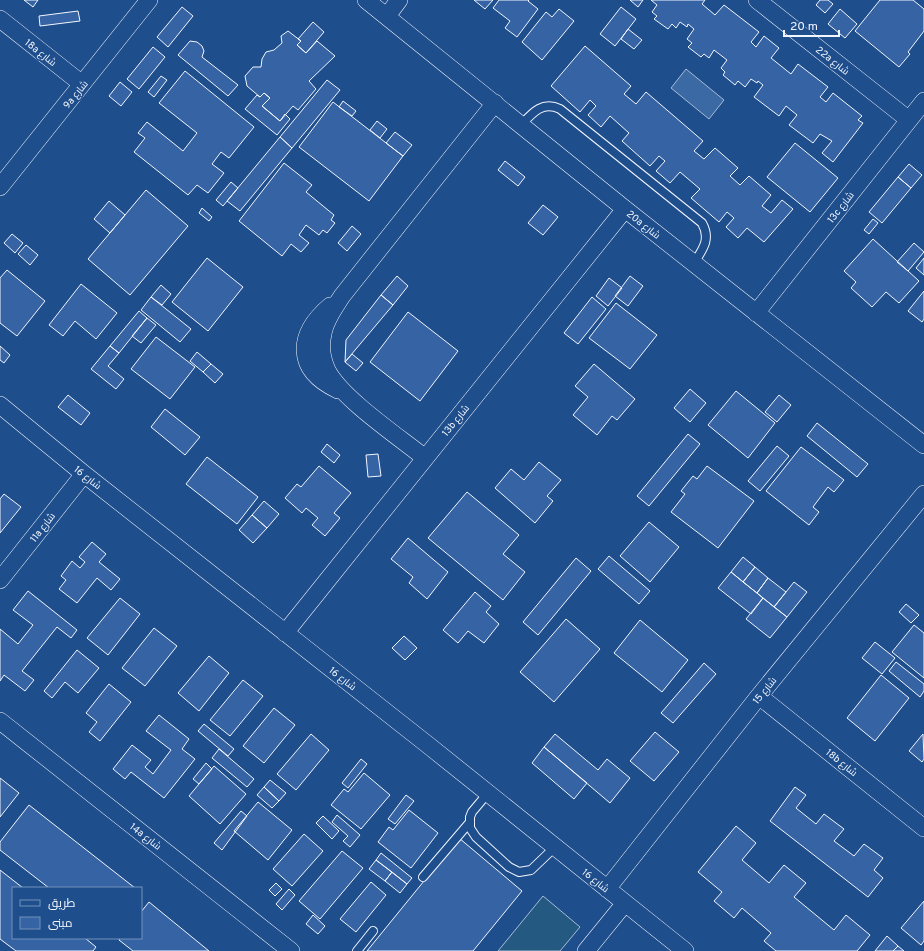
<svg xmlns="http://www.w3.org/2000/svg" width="924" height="951" font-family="Overpass,Cairo,sans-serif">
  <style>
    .garden { fill: #245a82; stroke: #a8bbd7 }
    .water { fill: #3b69a3; stroke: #a8bbd7 }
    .building { fill: #3563a3; stroke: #f2f6ff }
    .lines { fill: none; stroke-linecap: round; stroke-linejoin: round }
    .lane-casing { stroke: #f2f6ff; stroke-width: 10 }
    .street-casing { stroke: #f2f6ff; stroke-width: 18 }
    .lane { stroke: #1f4e8c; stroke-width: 8 }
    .street { stroke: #1f4e8c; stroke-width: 17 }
    .labels { text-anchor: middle; stroke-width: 3; stroke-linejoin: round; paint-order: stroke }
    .street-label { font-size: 10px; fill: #f2f6ff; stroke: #1f4e8c }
  </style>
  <rect width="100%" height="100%" fill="#1f4e8c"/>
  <path class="garden" d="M543 896 580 927 560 951H498Z"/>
  <path class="water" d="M686 69 724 100 709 119 671 88Z"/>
  <path class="building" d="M24 0H38L33 7Z
    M474 0H493L485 9Z
    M499 0H529L528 1 538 9 517 37 505 28 510 21 493 8Z
    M630 0H643L638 7Z
    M651 0H705L702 4 715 15 724 5 759 32 751 42 756 47 764 36 779 48 771 58 791 74 798 64 828 87 820 97 826 102 833 93 862 116 858 120 863 123 833 162 822 153 832 141 820 134 813 143 789 125 797 115 786 106 779 116 754 97 763 85 758 81 757 83 751 79 745 87 738 81 735 85 723 75 725 72 721 68 727 60 714 50 709 58 704 54 701 57 688 47 692 43 687 39 694 29 688 24 687 27 680 22 676 28 672 24 668 29 654 19 657 16 652 12 657 5Z
    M820 0H828L833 4 825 13 816 5Z
    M880 0H913L924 9V31L908 52 910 54 899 67 855 31Z
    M182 7 193 16 168 47 157 37Z
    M621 7 636 19 615 46 600 34Z
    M559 9 574 21 542 60 522 42 546 12 552 17Z
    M840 9 857 24 845 38 828 24Z
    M78 11 80 21 40 26 39 16Z
    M313 22 324 32 306 53 297 45 301 41 298 39Z
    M628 29 642 40 634 49 621 39Z
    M288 31 301 41 297 45 306 53 317 41 335 56 309 81 316 89 298 110 293 106 280 121 262 106 270 98 264 93 260 97 247 86 245 76 253 67H261L262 59 266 52 274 50 282 43 281 36Z
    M190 41 197 42 202 46 204 51 202 57 238 85 228 96 178 55Z
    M585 46 631 86 624 94 636 104 646 92 703 141 694 151 704 159 715 148 738 168 730 176 740 185 749 176 771 195 762 206 771 213 782 200 793 209 764 242 747 228 738 238 726 227 734 218 727 212 719 222 691 198 700 189 680 172 670 183 656 171 665 161 659 156 650 166 622 141 629 133 610 116 601 127 588 115 596 106 590 100 580 112 551 86Z
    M153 47 165 57 139 89 127 79Z
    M185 71 254 127 229 158 221 152 212 164 224 173 208 193 197 185 188 195 134 152 145 138 138 133 147 122 183 151 197 133 159 103Z
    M161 76 167 80 154 97 148 92Z
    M327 80 340 90 292 148 280 137Z
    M120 82 132 92 121 106 109 96Z
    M264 93 270 98 262 106 280 121 285 114 290 119 277 135 245 109 257 95 260 97Z
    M343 101 356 111 352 116 339 107Z
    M333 102 403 156 369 201 299 147Z
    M377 121 387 129 380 138 370 130Z
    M395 132 412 145 403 156 386 143Z
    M280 137 292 148 240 211 227 201Z
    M795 143 838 178 810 212 767 177Z
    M505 161 525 177 518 186 498 170Z
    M284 163 312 185 306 192 334 215 331 220 335 223 327 233 323 230 319 235 306 225 299 235 309 243 301 252 291 244 282 256 239 221Z
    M909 164 922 175 911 188 898 177Z
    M898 177 911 188 882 223 869 212Z
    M231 182 238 188 223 206 216 200Z
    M146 190 188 226 130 295 88 259Z
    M109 201 125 215 110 233 94 219Z
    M543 205 558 217 543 235 528 223Z
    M202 208 212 217 209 221 199 213Z
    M873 219 878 223 869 234 864 230Z
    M352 226 361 234 347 251 338 243Z
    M12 234 23 243 15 253 4 243Z
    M873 239 919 281 899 303 886 292 872 307 851 288 856 282 844 271Z
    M914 243 924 252 908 271 897 262Z
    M26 245 38 255 30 265 18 254Z
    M207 258 243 287 208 331 172 302Z
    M924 258V275L916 268Z
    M7 270 45 301 17 336 0 323V278Z
    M397 276 408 286 393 305 381 295Z
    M630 276 643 286 628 306 615 296Z
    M609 278 622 288 608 306 596 296Z
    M81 284 117 313 96 339 75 321 63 336 49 325Z
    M161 285 171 294 162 305 151 297Z
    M924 291V319L922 322 908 311Z
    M381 295 393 305 345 362 346 340Z
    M151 297 191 329 180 342 141 310Z
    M592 297 606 309 578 344 564 333Z
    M616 303 657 335 630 369 589 338Z
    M139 311 147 318 119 353 110 346Z
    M408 312 458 351 420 401 370 362Z
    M147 318 156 325 141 343 132 336Z
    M156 337 195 367 170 399 131 369Z
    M0 346 10 355 4 363 0 360Z
    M110 346 119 353 108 366 124 379 116 389 91 369Z
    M197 352 211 364 203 372 190 361Z
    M352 354 363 363 356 371 345 362Z
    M211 364 223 374 215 383 203 372Z
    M594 364 635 399 617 420 612 416 597 435 573 415 588 397 575 386Z
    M690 389 706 403 690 422 674 408Z
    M736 391 775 423 748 458 708 425Z
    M68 395 90 413 81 425 58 407Z
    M779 395 791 405 777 422 765 412Z
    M165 409 200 437 185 455 151 427Z
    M817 423 868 464 857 477 807 436Z
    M688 434 700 444 649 506 637 496Z
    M327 444 340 455 334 463 321 452Z
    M777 446 789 456 760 491 748 481Z
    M801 447 844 480 834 492 828 487 813 507 819 512 809 525 766 491Z
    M378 454 381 476 368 477 366 455Z
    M207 457 258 497 237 524 186 484Z
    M539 462 561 480 547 496 553 501 535 523 495 488 511 469 524 480Z
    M319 466 351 493 334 513 340 518 325 536 312 525 318 518 306 508 302 513 285 498 297 484 301 487Z
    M707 466 754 501 718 548 671 512 685 494 681 491 693 476 697 479Z
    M467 492 519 535 503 554 525 572 503 600 428 538Z
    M4 494 21 507 0 533V499Z
    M264 501 279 514 267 528 252 515Z
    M252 515 267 528 253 543 239 530Z
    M649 522 679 547 650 582 620 556Z
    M408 538 448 572 427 599 409 583 413 577 391 559Z
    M92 542 106 554 99 562 120 579 111 590 97 578 77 603 59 589 66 580 61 576 72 561 80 568 85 562 79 557Z
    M609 556 650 591 639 604 598 569Z
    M743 557 755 567 743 582 731 572Z
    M576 558 591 571 538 635 523 622Z
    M755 567 768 578 757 593 743 582Z
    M731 572 763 598 751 614 718 588Z
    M768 578 786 592 774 607 757 593Z
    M794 582 807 592 787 617 774 607Z
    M28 591 77 630 71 638 57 627 22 671 34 680 25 691 4 675 0 681V629L18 644 33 625 13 610Z
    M475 592 491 606 486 612 499 624 484 643 468 631 458 643 443 630Z
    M120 598 140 614 108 655 87 638Z
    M763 598 787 617 770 638 746 619Z
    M906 604 919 615 911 623 899 612Z
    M566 619 600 649 554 702 520 672Z
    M640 620 688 660 662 692 614 653Z
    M914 625 924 633V678L892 652Z
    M154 628 177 646 145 686 122 668Z
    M404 636 417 648 405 660 392 648Z
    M875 642 895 658 882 674 862 658Z
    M77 650 99 668 78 693 65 682 52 698 44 691Z
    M209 656 229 673 199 711 178 693Z
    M896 662 924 684V691L920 697 889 671Z
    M704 663 716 674 673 723 661 713Z
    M881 675 909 698 875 741 847 718Z
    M243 680 263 696 230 736 210 720Z
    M109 684 131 702 100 741 89 732 97 722 86 713Z
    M274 708 295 725 264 763 243 746Z
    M159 715 189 739 182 749 195 759 164 798 131 772 125 779 113 769 132 745 151 760 145 767 153 774 171 750 146 731Z
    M204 724 234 749 228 756 198 731Z
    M655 732 679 752 654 781 630 761Z
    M311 734 329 750 296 790 277 774Z
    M555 734 598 770 607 759 630 778 610 803 544 747Z
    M923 734 924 759 922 762 909 751Z
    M544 747 587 783 574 799 532 763Z
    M219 749 254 779 247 787 212 758Z
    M361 759 367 764 348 788 342 783Z
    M206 763 212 769 199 784 193 779Z
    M214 766 246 794 220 824 189 796Z
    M364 773 390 795 361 829 331 805 344 789 348 792Z
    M0 778 19 793 0 817Z
    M270 780 286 793 279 801 264 787Z
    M264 787 279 801 272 808 257 795Z
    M795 787 806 795 796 808 816 824 824 814 844 829 834 841 854 856 864 844 883 858 874 870 883 878 868 897 770 821Z
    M406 795 414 801 395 824 388 819Z
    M258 802 292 830 268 860 234 831Z
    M29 805 135 888H49L0 850V842Z
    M409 810 438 833 411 868 378 842 389 827 393 830Z
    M241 811 247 816 222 850 214 843Z
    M337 815 360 835 350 847 343 841 348 836 332 822Z
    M323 816 339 831 332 839 316 823Z
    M736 826 756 843 742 860 769 883 784 865 806 883 794 897 834 930 846 915 870 935 857 951H776L764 941 771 933 742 908 734 918 714 901 722 892 698 872Z
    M304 834 323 851 292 886 273 869Z
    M459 838 522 891 473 951H367Z
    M342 851 363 868 320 919 299 901Z
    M381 853 412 878 407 884 376 860Z
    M376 860 392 872 385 881 369 869Z
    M0 870 23 888H13V938H85L96 947 93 951H16L0 939Z
    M392 872 407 884 400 893 385 881Z
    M371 882 386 895 356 932 340 919Z
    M276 883 282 889 275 896 269 890Z
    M289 889 295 895 282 910 276 904Z
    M924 901V941L921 945 901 928Z
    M149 902 209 951H133L119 940 120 938H141V912Z
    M313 915 325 926 318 934 306 924Z
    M887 936 898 946 893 951H875Z
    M898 946 904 951H893Z"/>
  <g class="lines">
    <g class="lane-casing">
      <path id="lane" d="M522 124C533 112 543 101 560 109L702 223C711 239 703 249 694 263
        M488 793 472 812 470 817V828L476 837 509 867 519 872 531 870 555 847
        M423 877 470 822
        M357 951 373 931"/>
    </g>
    <g class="street-casing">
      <path id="street" d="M366 0 625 209 924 445
        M757 0 909 120
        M387 16 399 0
        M0 19 82 84
        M0 187 149 0
        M330 306C296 335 295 370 338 390
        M756 313 924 101
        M0 405 84 474 428 745 685 951
        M425 458C399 437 341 398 327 370 322 359 320 346 323 334 325 320 335 307 342 296L495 103
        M0 580 84 474
        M285 633 625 209
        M759 696 924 828
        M0 721 291 951
        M607 889 759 696 924 494
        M586 951 625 903"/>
    </g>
    <use href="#lane" class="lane"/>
    <use href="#street" class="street"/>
  </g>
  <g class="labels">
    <g class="street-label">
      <text transform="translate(41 52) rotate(38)" y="4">18a شارع</text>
      <text transform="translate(833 60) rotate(38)" y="4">22a شارع</text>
      <text transform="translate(75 94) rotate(-51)" y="4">9a شارع</text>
      <text transform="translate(840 207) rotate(-52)" y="4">13c شارع</text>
      <text transform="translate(644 224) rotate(38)" y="4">20a شارع</text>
      <text transform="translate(455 420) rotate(-51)" y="4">13b شارع</text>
      <text transform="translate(88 477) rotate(38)" y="4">شارع 16</text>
      <text transform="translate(42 527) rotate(-52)" y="4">11a شارع</text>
      <text transform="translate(343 678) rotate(38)" y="4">شارع 16</text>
      <text transform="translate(764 690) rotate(-51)" y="4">شارع 15</text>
      <text transform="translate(842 762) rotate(39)" y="4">18b شارع</text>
      <text transform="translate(146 836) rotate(38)" y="4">14a شارع</text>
      <text transform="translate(596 880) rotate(39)" y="4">شارع 16</text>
    </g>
  </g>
  <rect x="12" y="887" width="130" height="52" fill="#1f4e8c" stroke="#7391ba"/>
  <rect x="20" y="900" width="20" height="6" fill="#1f4e8c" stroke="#7391ba"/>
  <text x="48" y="907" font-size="12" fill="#f2f6ff">طريق</text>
  <rect x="20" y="917" width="20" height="12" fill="#3563a3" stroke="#7391ba"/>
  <text x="48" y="927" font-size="12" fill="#f2f6ff">مبنى</text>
  <path d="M784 30v6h55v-6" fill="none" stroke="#f2f6ff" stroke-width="2"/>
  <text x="790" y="30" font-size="12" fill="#f2f6ff" stroke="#1f4e8c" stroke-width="3" paint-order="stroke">20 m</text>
</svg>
